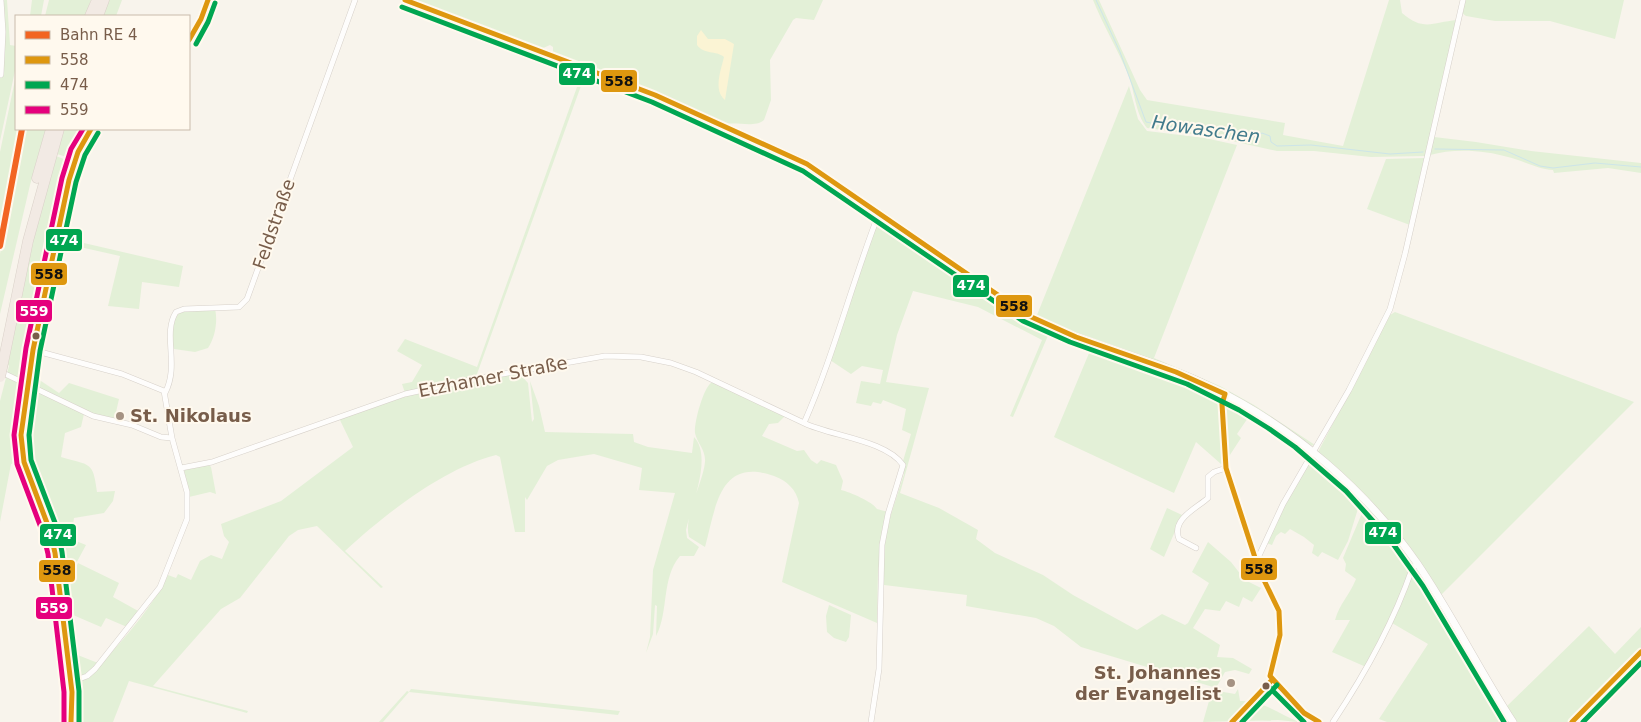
<svg xmlns="http://www.w3.org/2000/svg" width="1641" height="722" font-family="'DejaVu Sans',sans-serif">
  <style>
    .green { fill: #e3f0d7 }
    .sand { fill: #fbf4d4 }
    .lines { fill: none; stroke-linecap: round; stroke-linejoin: round }
    .stream { stroke: #cde5e9; stroke-width: 1 }
    .minor-casing { stroke: #d7d1ca; stroke-width: 6 }
    .tertiary-casing { stroke: #d7d1ca; stroke-width: 8 }
    .motorway-casing { stroke: #dad1c9; stroke-width: 11 }
    .minor { stroke: #fefdfc; stroke-width: 5 }
    .tertiary { stroke: #fefdfc; stroke-width: 7 }
    .motorway { stroke: #f2eae4; stroke-width: 10 }
    .tertiary-bridge-casing { stroke: #d7d1ca; stroke-width: 8; stroke-linecap: butt }
    .motorway-bridge-casing { stroke: #dad1c9; stroke-width: 11; stroke-linecap: butt }
    .tertiary-bridge { stroke: #fefdfc; stroke-width: 7 }
    .motorway-bridge { stroke: #f2eae4; stroke-width: 10 }
    .bus-1-casing { stroke: #fff9ee; stroke-width: 9 }
    .bus-2-casing { stroke: #fff9ee; stroke-width: 9 }
    .bus-3-casing { stroke: #fff9ee; stroke-width: 9 }
    .bus-1 { stroke: #de970f; stroke-width: 5 }
    .bus-2 { stroke: #00a651; stroke-width: 5 }
    .bus-3 { stroke: #e5007d; stroke-width: 5 }
    .rail-1-casing { stroke: #fff9ee; stroke-width: 10 }
    .rail-1 { stroke: #f26522; stroke-width: 6 }
    .bus-dot { fill: #785d4a; stroke: #fff9ee; stroke-width: 2 }
    .poi-dot { fill: #a59283; stroke: #fff9ee; stroke-width: 2 }
    .labels { text-anchor: middle; stroke-width: 4; stroke-linejoin: round; paint-order: stroke }
    .street-label { font-size: 18px; fill: #785d4a; stroke: #fff9ee }
    .poi-label { font-size: 18px; font-weight: bold; fill: #785d4a; stroke: #fff9ee; text-anchor: start }
    .water-label { font-size: 19px; font-style: italic; fill: #427b8c; stroke: #fff9ee }
    .line-badge { stroke: #fff9ee; stroke-width: 2 }
    .badge-label { font-size: 14px; text-anchor: middle; font-weight: bold; fill: #fff }
    .pale-badge-label { font-size: 14px; text-anchor: middle; font-weight: bold; fill: #111 }
  </style>
  <rect width="100%" height="100%" fill="#f8f4ec"/>
  <path class="green" d="M0 0H7L10 45 16 46V66L0 141Z
    M32 0H44L41 16H30Z
    M49 0H91L85 16H45Z
    M108 0H122L116 16H102Z
    M395 0 586 72 477 374 473 377 405 393 402 384 412 382 422 365 397 351 405 339 477 367 582 73 581 71Z
    M411 0H823L814 20 796 18 793 20 770 60 771 100 764 120C754 128 739 122 727 124L553 53V47L550 45 541 49Z
    M1093 0H1099L1140 90 1147 100 1285 123 1283 135 1343 146 1389 0H1400L1402 13C1424 32 1433 22 1457 20L1426 156 1371 157 1314 151H1277L1214 137 1147 128C1135 113 1135 92 1128 74 1117 48 1103 25 1093 0Z
    M1464 0H1624L1615 39 1550 21H1495L1466 16 1462 13Z
    M16 75V129H20L0 233V152Z
    M1129 86 1138 119 1147 131 1205 138 1237 145 1154 358 1220 386 1254 405 1315 445 1310 446 1274 421 1177 373 1219 395 1223 463 1221 464 1196 442 1174 493 1054 437 1092 346 1050 331 1013 417 1010 416 1042 340 978 307 913 291 897 335 886 382 929 388 900 493 939 508 978 530 976 539 995 553 1043 575 1073 595 1137 630 1162 614 1185 625 1188 623 1209 583 1192 572 1208 542 1231 562 1245 580 1261 588 1252 602 1243 597 1239 607 1226 601 1220 611 1205 609 1193 628 1220 645 1217 657 1233 658 1252 669 1249 674 1235 670 1225 672 1216 688 1218 691 1235 694 1238 689 1240 701C1262 700 1279 714 1299 722L1278 720 1203 722 1213 687 1081 647 1054 626 1036 618 966 606 967 595 884 585 882 581 884 536 904 474 903 461 911 434 902 430 906 409 883 400 881 404 873 402 871 406 856 403 861 381 880 384 883 370 862 366 851 374 830 360 874 225 870 213 863 204 882 210 1012 301 1037 315Z
    M24 129H46L30 185 0 314V254Z
    M63 129H89L73 159 57 154Z
    M1434 137 1476 142 1531 151 1641 163V173L1608 168 1554 173 1553 170C1537 169 1524 161 1508 157 1485 150 1453 148 1430 155Z
    M56 156 69 161 70 167 52 248H47L12 426 13 447 15 451 19 449 21 456 17 462 11 464 0 522V401L9 366 7 363 25 270Z
    M1425 158 1410 225 1367 209 1386 159Z
    M58 237 183 266 179 287 142 282 139 309 108 306 120 256 62 243 43 347H36Z
    M215 309C218 321 215 338 208 348L195 352 174 349C169 335 172 322 180 311Z
    M1395 312 1634 402 1441 595 1364 495 1318 452 1390 315Z
    M38 353H42L35 377 59 393 69 383 119 399 114 421 84 414 81 427 65 433 61 457C90 466 93 460 97 492L115 491 113 501 104 513 74 518 71 539 86 545 65 584 52 530 23 443 26 400 35 355Z
    M518 372 528 383 532 422 534 419 530 381 539 406 545 432 633 434 634 442 648 447 692 453 694 437C713 457 691 506 686 530L687 538 699 547 694 556H680C661 578 669 612 656 636L657 606 655 605 653 634 646 653 650 637 653 570 675 493 639 490 642 468 594 454 558 460 547 466 527 500 525 497V532H515L500 457 496 455C444 468 385 514 345 551L383 587 381 588 317 526 298 530 289 536 240 598 221 609 153 686 248 711 247 713 129 681 113 722H76L78 684C107 661 153 608 168 575L176 578 178 574 191 580 200 561 211 555 222 559 229 542 224 536 221 524 281 501 353 447 339 418 423 391Z
    M711 383H716L786 415 778 423 769 424 762 436 797 451 804 450 811 460 817 464 821 460 836 465 843 481 841 490C850 492 873 502 877 509L888 512 878 570 877 623 782 582 799 503C796 489 787 481 774 476 719 457 716 507 705 547L689 537C683 517 703 483 705 462 706 450 697 443 695 433 694 423 703 389 711 383Z
    M1230 399 1252 412 1237 434 1241 438 1226 461 1224 403Z
    M1313 457H1316L1361 499 1348 541 1338 560 1322 552 1318 557 1312 553 1314 545 1304 537 1290 529 1285 534 1281 532 1276 536 1272 545 1266 543 1280 512Z
    M208 464 211 467 216 494 210 492 189 497 184 472 185 469Z
    M1365 506H1368L1403 549 1412 565 1397 608 1366 667 1332 652 1350 620H1335C1340 603 1349 596 1356 579L1345 571 1346 564 1343 558Z
    M1167 508 1182 515 1164 557 1150 549Z
    M78 563 119 583 113 597 140 612 127 627 106 618 101 627 66 612 64 592Z
    M1418 570 1508 722H1387L1379 719 1428 644 1392 623 1412 572Z
    M829 605 851 615 849 637 846 642 834 638 827 632 826 616Z
    M1589 626 1615 654 1641 627V648L1569 722H1517L1506 707Z
    M70 652 98 663 89 673 77 678 74 676Z
    M411 689 620 711 618 715 409 692 383 722H379L407 691 409 692Z"/>
  <path class="sand" d="M701 30 708 39H725L734 44 725 100C713 90 721 70 724 57 716 50 704 55 697 45V36Z"/>
  <g class="lines">
    <path class="stream" d="M1096 0 1120 52 1146 122 1184 129 1231 130 1252 138 1262 133 1270 136 1271 142 1277 146 1311 145 1390 154 1423 152
      M1435 149 1504 150 1540 166 1553 168 1595 163 1641 167"/>
    <g class="minor-casing">
      <path id="minor" d="M33 350 122 374 164 391 172 438 187 492V519L160 587 95 669 87 676 71 682
        M1 372 93 416 132 425 161 437 172 438
        M165 393C180 365 162 334 176 312L184 309 239 307 247 299 355 0
        M1225 394 1222 404 1226 468 1259 570 1279 611 1280 635 1270 676 1304 713 1319 722
        M181 468 212 462 405 394 474 379 605 356 641 357 671 363 696 372 804 423
        M1196 548 1179 539C1171 519 1197 508 1208 498V477L1214 472 1226 468
        M1257 560 1283 504 1349 390 1390 309 1405 254 1463 0
        M871 722 879 669 882 545 888 514 903 465C886 440 830 436 804 423 834 355 852 282 879 213
        M1232 722 1272 680
        M1333 722C1365 674 1393 624 1412 569L1417 564"/>
    </g>
    <g class="tertiary-casing">
      <path id="tertiary" d="M405 0 655 95 807 164 1027 315C1086 346 1153 358 1213 388 1294 428 1365 489 1417 563 1452 614 1479 670 1513 722
        M189 40 201 19 208 0
        M0 74 2 32 0 0
        M28 376 69 180 78 152 91 129
        M25 394 21 424 22 450 55 553 65 621 72 692 71 722
        M1572 722 1641 652"/>
    </g>
    <g class="motorway-casing">
      <path id="motorway" d="M90 16 97 0
        M98 16 104 0
        M37 178 51 129
        M3 363 28 241 59 129"/>
    </g>
    <use href="#minor" class="minor"/>
    <use href="#tertiary" class="tertiary"/>
    <use href="#motorway" class="motorway"/>
    <g class="tertiary-bridge-casing">
      <path id="tertiary-bridge" d="M25 394 28 376"/>
    </g>
    <g class="motorway-bridge-casing">
      <path id="motorway-bridge" d="M0 377 3 363"/>
    </g>
    <use href="#tertiary-bridge" class="tertiary-bridge"/>
    <use href="#motorway-bridge" class="motorway-bridge"/>
    <g class="bus-1-casing">
      <path id="bus-1" d="M405 0 655 95 807 164 1027 315 1076 337 1176 372 1225 394
        M189 40 201 19 208 0
        M1225 394 1222 404 1226 468 1259 570 1279 611 1280 635 1270 676 1304 713 1319 722
        M71 722 72 692 55 553 50 531 24 462 21 435 33 350 69 180 78 152 91 129
        M1232 722 1272 680
        M1572 722 1641 652"/>
    </g>
    <g class="bus-2-casing">
      <path id="bus-2" d="M402 7 652 102 803 171 1023 321 1070 342 1187 384 1239 410 1268 428 1295 447 1346 491 1391 541 1423 586 1504 722
        M196 44 208 22 215 3
        M1267 685 1304 722
        M79 722V691L62 552 57 528 31 460 29 435 40 351 76 182 85 155 98 133
        M1242 722 1277 685
        M1583 722 1641 663"/>
    </g>
    <g class="bus-3-casing">
      <path id="bus-3" d="M64 722V692L48 554 43 533 17 464 14 435 26 348 62 178 71 149 83 129"/>
    </g>
    <use href="#bus-1" class="bus-1"/>
    <use href="#bus-2" class="bus-2"/>
    <use href="#bus-3" class="bus-3"/>
    <g class="rail-1-casing">
      <path id="rail-1" d="M0 246 22 129"/>
    </g>
    <use href="#rail-1" class="rail-1"/>
  </g>
  <g class="bus-dot">
    <circle cx="36" cy="336" r="4.5"/>
    <circle cx="1266" cy="686" r="4.5"/>
  </g>
  <g class="poi-dot">
    <circle cx="120" cy="416" r="5"/>
    <circle cx="1231" cy="683" r="5"/>
  </g>
  <g class="labels">
    <g class="street-label">
      <text transform="translate(274 224) rotate(-71)" y="6">Feldstraße</text>
      <text transform="translate(493 377) rotate(-11)" y="6">Etzhamer Straße</text>
    </g>
    <g class="poi-label">
      <text x="130" y="422">St. Nikolaus</text>
      <text x="1221" y="679" text-anchor="end">St. Johannes<tspan x="1221" dy="21">der Evangelist</tspan></text>
    </g>
    <g class="water-label">
      <text transform="translate(1206 129) rotate(8)" y="7">Howaschen</text>
    </g>
  </g>
  <g class="line-badge">
    <rect x="558" y="62" width="38" height="24" rx="5" fill="#00a651"/>
    <rect x="600" y="69" width="38" height="24" rx="5" fill="#de970f"/>
    <rect x="45" y="228" width="38" height="24" rx="5" fill="#00a651"/>
    <rect x="30" y="262" width="38" height="24" rx="5" fill="#de970f"/>
    <rect x="952" y="274" width="38" height="24" rx="5" fill="#00a651"/>
    <rect x="995" y="294" width="38" height="24" rx="5" fill="#de970f"/>
    <rect x="15" y="299" width="38" height="24" rx="5" fill="#e5007d"/>
    <rect x="1364" y="521" width="38" height="24" rx="5" fill="#00a651"/>
    <rect x="39" y="523" width="38" height="24" rx="5" fill="#00a651"/>
    <rect x="1240" y="557" width="38" height="24" rx="5" fill="#de970f"/>
    <rect x="38" y="559" width="38" height="24" rx="5" fill="#de970f"/>
    <rect x="35" y="596" width="38" height="24" rx="5" fill="#e5007d"/>
  </g>
  <g class="badge-label">
    <text x="577" y="78">474</text>
    <text x="64" y="245">474</text>
    <text x="971" y="290">474</text>
    <text x="34" y="316">559</text>
    <text x="1383" y="537">474</text>
    <text x="58" y="539">474</text>
    <text x="54" y="613">559</text>
  </g>
  <g class="pale-badge-label">
    <text x="619" y="86">558</text>
    <text x="49" y="279">558</text>
    <text x="1014" y="311">558</text>
    <text x="1259" y="574">558</text>
    <text x="57" y="575">558</text>
  </g>
  <rect x="15" y="15" width="175" height="115" fill="#fff9ee" stroke="#c9bbac"/>
  <rect x="25" y="31" width="25" height="8" fill="#f26522" stroke="#c9bbac"/>
  <text x="60" y="40" font-size="15" fill="#785d4a">Bahn RE 4</text>
  <rect x="25" y="56" width="25" height="8" fill="#de970f" stroke="#c9bbac"/>
  <text x="60" y="65" font-size="15" fill="#785d4a">558</text>
  <rect x="25" y="81" width="25" height="8" fill="#00a651" stroke="#c9bbac"/>
  <text x="60" y="90" font-size="15" fill="#785d4a">474</text>
  <rect x="25" y="106" width="25" height="8" fill="#e5007d" stroke="#c9bbac"/>
  <text x="60" y="115" font-size="15" fill="#785d4a">559</text>
</svg>
